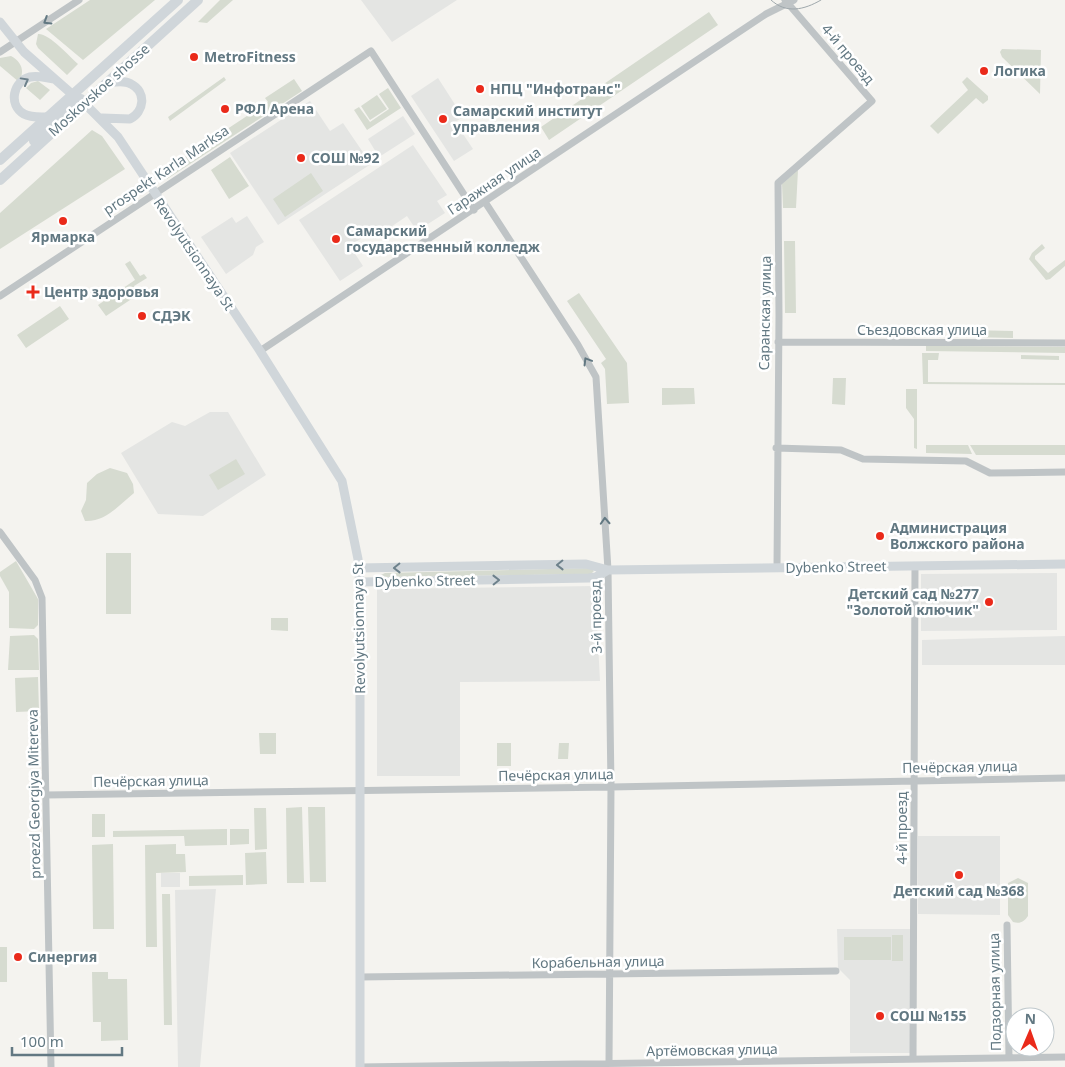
<svg xmlns="http://www.w3.org/2000/svg" width="1065" height="1067" font-family="'Noto Sans',sans-serif">
  <style>
    .built { fill: #e4e5e3 }
    .green { fill: #d6dbd0 }
    .lines { fill: none; stroke-linecap: round; stroke-linejoin: round }
    .minor { stroke: #bfc4c6; stroke-width: 7 }
    .secondary { stroke: #d0d6da; stroke-width: 9 }
    .primary { stroke: #d0d6da; stroke-width: 10 }
    .tram { stroke: #9fa8ac; stroke-width: 1 }
    .oneway { stroke: #627882 }
    .oneway2 { stroke: #6d818b }
    .poi-dot { fill: #ea2a1a; stroke: #fff; stroke-width: 2 }
    .labels { text-anchor: middle; stroke-width: 5; stroke-linejoin: round; paint-order: stroke }
    .street-label { font-size: 14px; fill: #627882; stroke: #fff }
    .poi-label { font-size: 14px; font-weight: bold; fill: #627882; stroke: #fff; text-anchor: start }
  </style>
  <rect width="100%" height="100%" fill="#f4f3ef"/>
  <path class="built" d="M361 0H457L392 42Z
    M438 78 463 117 455 122 473 149 454 161 411 96Z
    M310 101 330 131 343 123 371 164 278 225 230 153Z
    M403 116 415 134 379 157 368 139Z
    M413 145 447 195 437 201 445 213 417 231 407 216 373 239 369 233 350 246 363 266 340 281 299 220Z
    M247 216 264 242 256 247 253 255 226 274 201 237 232 217 236 223Z
    M210 412H228L266 475 203 516 158 514 121 453 172 422 185 426Z
    M1057 573V630L921 631V574Z
    M595 586 600 681 460 682V776H377V589Z
    M1065 636V665H922V640Z
    M918 836H1000V915L918 914Z
    M161 873H180V887H161Z
    M216 889 200 1067H178L175 890Z
    M837 929H910L911 1053H850V980L838 968Z"/>
  <path class="green" d="M90 0H155L83 60 46 29Z
    M220 0H233L207 23 198 22Z
    M709 12 718 25 549 140 541 127Z
    M38 34C49 33 70 57 78 64L67 75 38 48 36 44Z
    M1002 49 1041 50 1040 94 1002 57 1000 52Z
    M11 56C22 62 25 71 19 82L0 66V58Z
    M224 77 226 80 170 121 168 117Z
    M967 77 988 96V100L983 104 976 98 938 134 930 126 968 90 962 82Z
    M294 79 302 91 167 179 162 172 268 102 265 98Z
    M38 81 50 90 40 100 26 88 31 83Z
    M388 88 401 108 367 130 354 110 359 107 370 122 389 109 379 94Z
    M377 95 387 109 370 120 361 106Z
    M92 130 102 136 125 169 0 249V213Z
    M230 157 249 186 229 199 211 170Z
    M798 170 796 208H783L782 184Z
    M311 173 323 191 285 217 273 199Z
    M784 241H795L796 313H785Z
    M1042 244 1045 248 1035 256V259L1048 273 1065 260V266L1050 279 1046 280 1029 259 1032 253Z
    M130 261 140 276 144 274 147 278 134 286 139 294 106 316 98 305 135 280 125 264Z
    M579 293 627 363 629 403 607 404 605 369 601 363 606 359 567 301Z
    M60 306 69 319 26 348 17 335Z
    M967 330 1013 331V338L967 337Z
    M926 343 940 346 1065 347V353L926 351Z
    M922 353H939L938 360H928V382L1065 383V385L923 384Z
    M1021 355 1059 356V360L1021 359Z
    M833 378H846L845 405 832 404Z
    M662 388H694L695 404 662 405Z
    M906 389H917V449L914 448V419L906 408Z
    M926 445H968L972 454 926 453Z
    M970 445H1065V455H976Z
    M236 459 245 474 218 490 209 475Z
    M110 468 127 473 133 484 134 493C119 505 106 522 85 521L81 511 86 500 87 483 97 474Z
    M106 553H131V614H106Z
    M16 561 38 599V625L34 629 9 628V592L0 576V572Z
    M591 568 594 571 591 574 382 577 381 575 385 573Z
    M271 618H288V631L271 630Z
    M34 635 38 639 39 670H8L10 636Z
    M38 677 39 711 16 712 15 678Z
    M259 733H276V754H260Z
    M497 743H511V766H497Z
    M559 743H569L568 759H558Z
    M302 807 304 883H287L286 808Z
    M308 807H325L326 882H310Z
    M254 808H266L267 849 255 850Z
    M92 814H105V837H92Z
    M227 829V845L185 846 184 836 113 837V831Z
    M230 829H249V844L230 845Z
    M113 844 114 929H93L92 845Z
    M176 844V854H185L186 872 156 873 157 947H146L145 845Z
    M266 852 267 884 246 885 245 853Z
    M243 875V885L189 886V876Z
    M1018 878 1028 883V916C1024 922 1020 924 1013 922L1008 915V883Z
    M162 894H170L172 1025H164Z
    M892 935H903V961H892Z
    M844 937H891V960H844Z
    M0 947H7V982H0Z
    M92 972H108V979H127L128 1040 101 1041V1022H93Z"/>
  <g class="lines">
    <path class="minor" d="M0 52 79 0
      M485 202 578 345 596 377 608 570 611 787 609 1063
      M0 296 371 51 474 210
      M778 342 1065 343
      M260 351 766 14 794 0
      M776 448 841 450 863 459 966 461 990 473 1065 472
      M0 532 35 580 42 598 51 1067
      M777 567 779 316 778 183 872 101 785 0
      M46 795 611 787 1065 778
      M1007 925 1009 1058
      M360 977 836 971
      M913 1059 915 566
      M360 1067 1065 1057"/>
    <path class="secondary" d="M0 22 24 52 73 95
      M85 104 118 137 260 351 342 481 358 559 360 589V1067
      M48 117C41 117 31 118 24 114 8 105 13 81 30 77 38 75 46 78 54 79
      M102 118 130 119C144 112 147 92 131 84 124 80 115 82 107 83
      M359 568 586 564 608 570 1065 564
      M360 582 589 578 596 577 608 570"/>
    <path class="primary" d="M34 141 81 99
      M0 160 178 0
      M0 180 198 0"/>
    <path class="tram" d="M771 0C786 14 804 10 821 0"/>
  </g>
  <defs><path id="oneway-chevron" d="M-2-3.5L2.5 0L-2 3.5" fill="none" stroke-width="1.6" stroke-linecap="round" stroke-linejoin="round" transform="scale(1.25)"/></defs>
  <g class="oneway">
    <use href="#oneway-chevron" transform="translate(47 21) rotate(148)"/>
    <use href="#oneway-chevron" transform="translate(587 361) rotate(-121)"/>
    <use href="#oneway-chevron" transform="translate(605 521) rotate(-93)"/>
  </g>
  <g class="oneway2">
    <use href="#oneway-chevron" transform="translate(25 81) rotate(-29)"/>
    <use href="#oneway-chevron" transform="translate(560 565) rotate(179)"/>
    <use href="#oneway-chevron" transform="translate(397 568) rotate(179)"/>
    <use href="#oneway-chevron" transform="translate(496 580) rotate(-1)"/>
  </g>
  <g class="poi-dot">
    <circle cx="194" cy="57" r="5"/>
    <circle cx="984" cy="71" r="5"/>
    <circle cx="480" cy="89" r="5"/>
    <circle cx="225" cy="109" r="5"/>
    <circle cx="443" cy="119" r="5"/>
    <circle cx="301" cy="158" r="5"/>
    <circle cx="63" cy="221" r="5"/>
    <circle cx="336" cy="239" r="5"/>
    <path d="M30.5 284.5h5v5h5v5h-5v5h-5v-5h-5v-5h5z"/>
    <circle cx="142" cy="316" r="5"/>
    <circle cx="880" cy="536" r="5"/>
    <circle cx="989" cy="602" r="5"/>
    <circle cx="959" cy="875" r="5"/>
    <circle cx="18" cy="957" r="5"/>
    <circle cx="880" cy="1016" r="5"/>
  </g>
  <g class="labels">
    <g class="street-label">
      <text transform="translate(848 54) rotate(50)" y="5">4-й проезд</text>
      <text transform="translate(99 90) rotate(-42)" y="5">Moskovskoe shosse</text>
      <text transform="translate(166 170) rotate(-34)" y="5">prospekt Karla Marksa</text>
      <text transform="translate(494 181) rotate(-34)" y="5">Гаражная улица</text>
      <text transform="translate(194 254) rotate(56)" y="5">Revolyutsionnaya St</text>
      <text transform="translate(765 313) rotate(-89)" y="5">Саранская улица</text>
      <text x="922" y="335">Съездовская улица</text>
      <text transform="translate(836 567) rotate(-1)" y="5">Dybenko Street</text>
      <text transform="translate(425 581) rotate(-1)" y="5">Dybenko Street</text>
      <text transform="translate(596 617) rotate(-91)" y="5">3-й проезд</text>
      <text transform="translate(359 628) rotate(-91)" y="5">Revolyutsionnaya St</text>
      <text transform="translate(960 767) rotate(-1)" y="5">Печёрская улица</text>
      <text transform="translate(556 775) rotate(-1)" y="5">Печёрская улица</text>
      <text transform="translate(151 781) rotate(-1)" y="5">Печёрская улица</text>
      <text transform="translate(34 794) rotate(-91)" y="5">proezd Georgiya Mitereva</text>
      <text transform="translate(902 828) rotate(-90)" y="5">4-й проезд</text>
      <text transform="translate(598 962) rotate(-1)" y="5">Корабельная улица</text>
      <text transform="translate(995 992) rotate(-91)" y="5">Подзорная улица</text>
      <text transform="translate(712 1050) rotate(-1)" y="5">Артёмовская улица</text>
    </g>
    <g class="poi-label">
      <text x="204" y="62">MetroFitness</text>
      <text x="994" y="76">Логика</text>
      <text x="490" y="94">НПЦ "Инфотранс"</text>
      <text x="235" y="114">РФЛ Арена</text>
      <text x="453" y="116">Самарский институт<tspan x="453" dy="16">управления</tspan></text>
      <text x="311" y="163">СОШ №92</text>
      <text x="346" y="236">Самарский<tspan x="346" dy="16">государственный колледж</tspan></text>
      <text x="63" y="242" text-anchor="middle">Ярмарка</text>
      <text x="44" y="297">Центр здоровья</text>
      <text x="152" y="321">СДЭК</text>
      <text x="890" y="533">Администрация<tspan x="890" dy="16">Волжского района</tspan></text>
      <text x="979" y="599" text-anchor="end">Детский сад №277<tspan x="979" dy="16">"Золотой ключик"</tspan></text>
      <text x="959" y="896" text-anchor="middle">Детский сад №368</text>
      <text x="28" y="962">Синергия</text>
      <text x="890" y="1021">СОШ №155</text>
    </g>
  </g>
  <g transform="translate(1030 1032) rotate(2)"><circle r="24" fill="#ffffff" stroke="#c0c9cd"/>
  <path d="M0-4L9 19L0 12L-9 19Z" fill="#ea2a1a"/>
  <text y="-8" font-size="14" font-weight="bold" text-anchor="middle" fill="#627882">N</text>
  </g>
  <path d="M12 1047v8h110v-8" fill="none" stroke="#627882" stroke-width="2.5"/>
  <text x="20" y="1047" font-size="15" fill="#627882" stroke="#ffffff" stroke-width="4" paint-order="stroke">100 m</text>
</svg>
